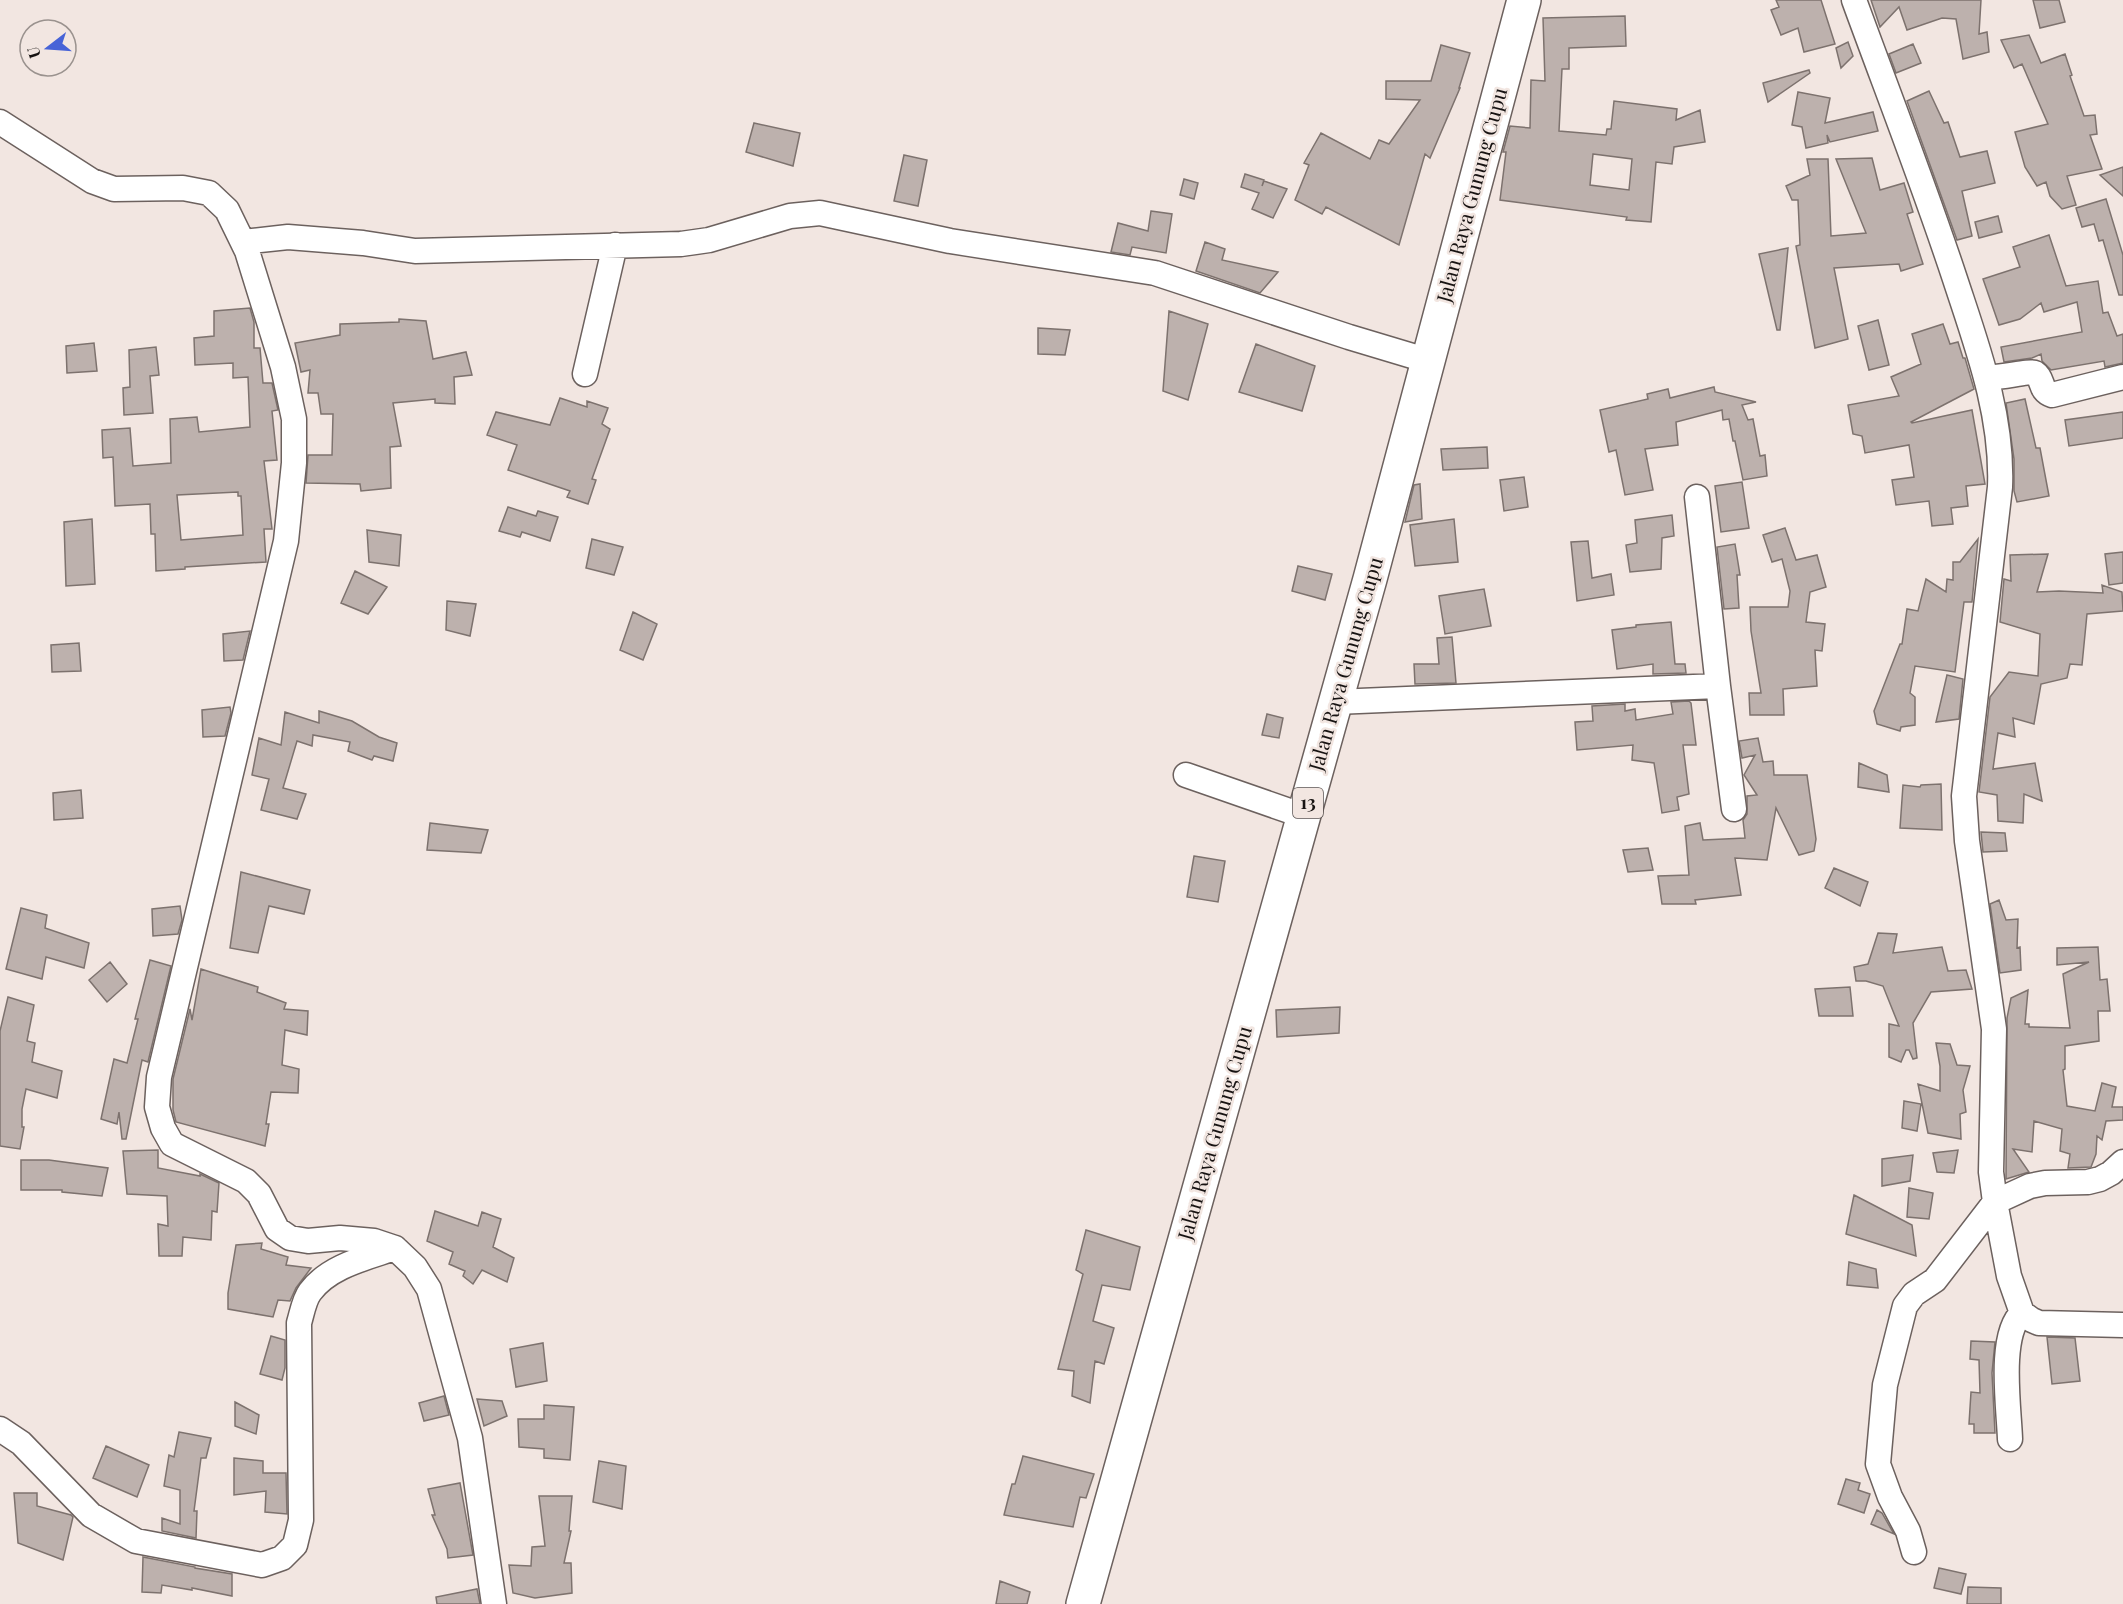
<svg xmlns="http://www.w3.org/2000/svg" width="2123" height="1604" font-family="'Playfair Display',serif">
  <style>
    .building { fill: #bdb1ad; stroke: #7d726e; stroke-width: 1.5; fill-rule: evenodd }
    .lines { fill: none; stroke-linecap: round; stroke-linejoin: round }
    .minor-casing { stroke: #6c615e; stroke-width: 27 }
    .highway-casing { stroke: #6c615e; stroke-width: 36 }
    .minor { stroke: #fff; stroke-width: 24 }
    .highway { stroke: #fff; stroke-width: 33 }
    .labels { text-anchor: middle; stroke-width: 5; stroke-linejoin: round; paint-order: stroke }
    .shield { fill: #f2e6e1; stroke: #595250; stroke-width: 1.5 }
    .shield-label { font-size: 18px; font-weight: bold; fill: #171312 }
    .street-label { font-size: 20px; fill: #171312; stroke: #f2e6e1 }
  </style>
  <rect width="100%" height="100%" fill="#f2e6e1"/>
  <path class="building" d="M1776 0H1821L1835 44 1804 52 1798 28 1781 35 1771 10 1779 7Z
    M1871 0H1981L1979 34 1987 32 1989 52 1963 59 1956 19 1942 18 1907 30 1899 7 1880 27Z
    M2033 0H2059L2065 22 2040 28Z
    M1625 16 1626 46 1569 48V69H1562L1559 131 1606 135 1607 129H1611L1614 101 1677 109 1676 120 1700 110 1705 142 1674 147 1672 164 1656 162 1651 222 1626 220 1627 217 1500 200 1506 152H1503L1510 126 1530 128 1531 80 1545 81 1543 18ZM1593 154 1632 159 1629 190 1590 185Z
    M2029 35 2041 63 2065 54 2072 75 2070 76 2084 116 2095 115 2097 134 2090 135 2102 169 2067 176 2076 205 2062 209 2050 196 2046 182 2037 186 2025 167 2015 132 2048 124 2022 64 2014 68 2001 40Z
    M1848 42 1853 56 1841 68 1836 48Z
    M1913 44 1921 63 1896 73 1889 54Z
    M1441 45 1470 53 1459 88H1460L1430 158 1425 154 1399 245 1326 207 1322 214 1295 200 1309 165 1304 163 1321 133 1370 159 1379 140 1389 144 1420 100 1386 99V81H1431Z
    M1809 70 1810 73 1768 102 1763 83Z
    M1929 91 1944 123 1948 122 1960 157 1987 151 1995 183 1962 191 1972 236 1957 240 1907 101Z
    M1798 92 1830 98 1825 123 1873 112 1878 131 1830 142 1827 135 1828 143 1806 148 1802 127 1792 125Z
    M754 123 800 133 793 166 746 152Z
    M904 155 927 160 918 206 894 201Z
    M1872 158 1880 190 1904 183 1913 212 1907 214 1923 264 1901 271 1899 264 1834 268 1848 339 1815 348 1796 246 1800 245 1798 200H1792L1786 186 1810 175 1807 159H1828L1831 236 1866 233 1836 159Z
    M2123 167V196L2100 175Z
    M1245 174 1264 180 1262 186 1264 181 1287 189 1273 218 1252 209 1259 193 1241 187Z
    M1184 179 1198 183 1194 199 1180 195Z
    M2106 199 2123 255V295H2119L2103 240 2099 241 2094 224 2082 227 2076 208Z
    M1151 211 1172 214 1166 253 1132 247 1130 255 1111 252 1118 223 1148 231Z
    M1998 216 2002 232 1979 238 1975 222Z
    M2049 235 2066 286 2098 281 2103 313 2108 312 2117 336 2123 334V363L2105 367 2104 361 2051 370 2042 361 2041 354 2032 358 2004 362 2001 347 2082 332 2077 302 2044 312 2041 303 2020 319 1999 325 1983 279 2020 267 2013 247Z
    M1205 242 1225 249 1222 260 1278 272 1260 293 1196 271Z
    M1788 248 1780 330H1777L1759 254Z
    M250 308 254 322V348H260L263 383H272L278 410 272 411 277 460 264 461 272 529H264L266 562 185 567V569L156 571 155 534H151L150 504 115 506 113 457 103 458 102 430 130 428 133 466 171 463 170 419 197 417 199 432 250 427 248 377 233 378V363L195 365 194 338 214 336V311ZM238 492V496H241L243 535 181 540 177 495Z
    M1169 311 1208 324 1188 400 1163 391Z
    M399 319 426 321 433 359 466 352 472 375 454 377 455 404 435 403V399L393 403 401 446 390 447 391 488 361 491 360 484 306 483 308 455H332L333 414H321L318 393H308L310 370 301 372 295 343 340 335V324L399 322Z
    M1878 320 1889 365 1869 370 1858 326Z
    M1943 324 1950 344 1958 342 1963 358H1965L1974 389 1911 422 1912 423 1972 410 1985 484 1966 486 1968 506 1951 508 1953 524 1932 526 1929 501 1896 505 1892 480 1914 477 1909 445 1865 453 1862 436 1853 434 1848 405 1899 396 1891 377 1921 364 1912 334Z
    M1038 328 1070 330 1065 355 1038 354Z
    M94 343 97 371 67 373 66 346Z
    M1256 344 1315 366 1302 411 1239 392Z
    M156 347 159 375 150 376 153 413 124 415 123 388 130 387 129 350Z
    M1714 387 1715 392 1756 402 1742 405 1748 420 1753 419 1760 456 1765 455 1767 476 1743 480 1735 441H1733L1729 419 1723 420 1722 410 1676 422 1678 445 1645 449 1653 490 1625 495 1616 450 1609 452 1600 410 1648 399 1647 394 1668 389 1670 398Z
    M560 398 587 407V401L608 408 602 424 610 429 592 479 596 480 588 504 567 497 570 491 508 470 517 445 487 435 496 412 550 425Z
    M2025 399 2036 448H2040L2049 496 2017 502 2014 491V459L2006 403Z
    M2123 412V438L2069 446 2065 420Z
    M1487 447 1488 468 1443 470 1441 449Z
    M1524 477 1528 507 1504 511 1500 480Z
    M1742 482 1749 528 1721 532 1715 486Z
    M1420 484 1422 519 1405 522 1414 485Z
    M508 507 536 516 538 511 558 517 550 541 522 532 520 537 499 531Z
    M1672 515 1674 536 1662 538 1661 569 1630 572 1626 545 1637 543 1635 520Z
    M92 519 95 584 66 586 64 522Z
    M1454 519 1458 562 1415 566 1410 525Z
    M1785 528 1796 560 1817 555 1826 587 1810 592 1806 622 1825 624 1822 651 1815 650 1817 686 1783 689 1784 715H1750L1749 693H1761L1751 631 1750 607H1788L1790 591 1782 559 1772 562 1763 535Z
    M367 530 401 535 399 566 369 562Z
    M592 539 623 547 614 575 586 568Z
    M1978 539 1972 602H1964L1955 672 1915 666 1910 693 1915 697V725L1901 727 1900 731 1877 724 1874 711 1900 644H1902L1907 609 1918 611 1926 579 1946 592 1947 579 1953 580V562H1960Z
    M1588 541 1592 578 1611 574 1614 595 1577 601 1571 542Z
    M1735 544 1740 575H1737L1739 608 1724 609 1717 547Z
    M2123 552V583L2109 585 2105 554Z
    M2048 554 2037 592 2059 591 2103 593 2102 585 2122 592 2123 611 2087 614 2082 665 2070 664 2067 678 2041 684 2034 724 2013 718 2015 737 1998 733 1993 769 2035 763 2042 801 2024 794 2023 823 1998 821 1997 795 1979 792 1990 697 2009 672 2038 676 2040 634 2000 622 2004 579 2011 581 2010 555Z
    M1298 566 1332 574 1325 600 1292 591Z
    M355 571 387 587 368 614 341 603Z
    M1484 589 1491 626 1445 634 1439 596Z
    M447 601 476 604 470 636 446 630Z
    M633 612 657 624 643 660 620 650Z
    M1671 622 1675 664H1685L1686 673 1653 674V664L1617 669 1612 630 1636 627V625Z
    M250 631 243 660 224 661 223 634Z
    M1452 637 1456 683 1415 684 1414 664H1439L1437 638Z
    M79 643 81 671 52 672 51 645Z
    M1947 675 1963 679 1959 719 1936 722Z
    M1689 701 1691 703 1696 745H1683L1689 794 1677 797 1679 810 1662 813 1654 763 1632 760 1633 745 1577 750 1575 722 1593 721 1592 706 1625 704V711L1635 709 1636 720 1673 714 1671 702Z
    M230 707 231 713 225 736 203 737 202 710Z
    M319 711 352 721 379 737 397 743 393 761 374 756 372 760 348 751 350 742 313 735 312 746 297 741 283 788 306 794 297 819 261 810 269 779 252 775 259 738 281 745 285 712 319 723Z
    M1267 714 1283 718 1279 738 1262 735Z
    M1758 738 1763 762 1773 761 1774 775H1807L1816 839 1814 851 1799 855 1776 808 1767 860 1735 858 1741 895 1695 900 1696 904H1662L1658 876 1689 875 1685 826 1700 823 1703 840 1745 838 1743 820 1747 814V796L1757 795 1744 775 1755 755 1742 758 1739 741Z
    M1859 763 1887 775 1889 792 1858 787Z
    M1941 784 1942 830 1900 828 1903 785 1920 787 1921 785Z
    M81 790 83 818 54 820 53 793Z
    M430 823 488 830 481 853 427 850Z
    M1981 832 2005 833 2007 851 1983 852Z
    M1648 848 1653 870 1628 872 1623 850Z
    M1194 856 1225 861 1218 902 1187 897Z
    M1834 868 1868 882 1860 906 1825 888Z
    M241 872 310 890 304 914 269 906 258 953 230 948Z
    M1999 900 2006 920 2018 919 2017 948 2020 947 2021 970 2000 973 1990 904Z
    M180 906 182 920 178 934 153 936 152 909Z
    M21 908 47 915 45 928 89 943 84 968 46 957 42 979 6 969Z
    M1878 933 1897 934 1893 953 1942 947 1948 971 1966 970 1972 989 1931 992 1913 1023 1917 1058 1913 1059 1909 1050H1906L1901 1062 1889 1057V1024L1899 1026 1883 986 1866 981H1856L1854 967 1868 964Z
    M2098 947 2100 980 2107 979 2110 1011H2098L2099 1041 2065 1046V1069L2063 1070 2067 1106 2095 1111 2102 1083 2116 1087 2112 1107H2123V1120L2106 1121 2102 1140 2097 1136 2096 1154 2091 1167 2068 1168 2070 1154 2060 1151 2062 1129 2034 1121 2032 1152 2013 1149 2029 1172 2006 1179 2007 1018 2011 998 2028 990 2025 1024H2029V1027L2070 1028 2063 974 2089 962 2057 965V948Z
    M150 960 171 966 148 1062 142 1060 126 1139H122L119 1112 117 1124 101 1119 114 1059 127 1063 138 1019H135Z
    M110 962 127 984 107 1002 89 980Z
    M201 969 258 987 257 992 286 1003 284 1009 308 1011 307 1035 285 1030 282 1065 299 1069 298 1093 271 1092 266 1124H269L265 1146 176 1122 173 1110V1079L190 1009 192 1020Z
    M1850 987 1853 1016H1819L1815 989Z
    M8 997 34 1005 27 1041 35 1043 32 1062 62 1071 57 1098 26 1089 22 1109V1127H24L20 1149 0 1146V1031Z
    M1340 1007 1339 1033 1277 1037 1276 1010Z
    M1936 1043 1950 1044 1957 1065 1970 1066 1963 1090 1966 1112 1960 1114 1961 1139 1928 1133 1918 1084 1940 1091V1066Z
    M1904 1101 1921 1104 1917 1131 1902 1128Z
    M158 1150V1168L200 1176V1174L219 1183 217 1212 212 1211 211 1240 183 1237 182 1256H159L158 1224 168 1226 167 1196 127 1194 123 1151Z
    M1958 1150 1954 1173 1937 1172 1933 1153Z
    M1913 1155 1910 1181 1882 1186V1159Z
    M21 1160H49L108 1168 102 1196 62 1192V1190H21Z
    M1909 1188 1933 1193 1929 1219 1907 1217Z
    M1854 1195 1912 1225 1916 1256 1846 1234Z
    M435 1211 478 1226 482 1212 501 1219 493 1247 514 1258 507 1282 482 1270 473 1284 463 1276 465 1271 449 1264 453 1252 427 1241Z
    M1086 1230 1140 1247 1130 1290 1102 1285 1093 1321 1114 1328 1104 1364 1095 1361 1090 1403 1072 1396 1074 1371 1058 1369 1083 1274 1076 1270Z
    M262 1243 261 1249 288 1257 286 1265 311 1268 296 1288 290 1301 278 1300 273 1317 228 1309V1293L236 1245Z
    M1849 1262 1876 1269 1878 1288 1847 1285Z
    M271 1336 285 1340V1368L282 1380 260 1374Z
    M2047 1337 2075 1338 2080 1381 2052 1384Z
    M1971 1341 1995 1342 1992 1373 1995 1433H1974V1424H1969L1971 1392 1980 1393 1979 1360 1970 1359Z
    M543 1343 547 1381 516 1387 510 1349Z
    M444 1396 449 1415 424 1421 419 1403Z
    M477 1399 502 1401 507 1416 484 1426Z
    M235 1402 259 1415 256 1434 235 1426Z
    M544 1405 574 1407 570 1460 544 1458V1449L519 1447 518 1419H544Z
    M179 1432 211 1438 206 1458H201L194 1511H197L196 1538 162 1531V1518L180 1524V1490L164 1486 169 1455 174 1457Z
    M106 1446 149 1465 137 1497 93 1478Z
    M1023 1456 1094 1474 1086 1498 1080 1497 1073 1527 1004 1515 1012 1484H1015Z
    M234 1458 263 1461V1473H286L287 1514 265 1512 266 1491 234 1495Z
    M599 1461 626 1466 622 1509 593 1502Z
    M1846 1479 1860 1483 1858 1490 1870 1494 1864 1513 1838 1504Z
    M460 1483 473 1555 448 1558 447 1549 432 1515H435L428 1489Z
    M14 1493H37V1506L71 1515 73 1517 63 1560 18 1543Z
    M539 1496H572L569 1531H571L564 1563H571L572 1593 535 1598 513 1593 509 1565 531 1566 532 1547 545 1546Z
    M1877 1510 1882 1513 1894 1534 1871 1524Z
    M143 1557 195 1567V1568L232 1574V1596L192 1588V1590L162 1585 161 1593 142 1592Z
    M1939 1568 1966 1574 1961 1594 1934 1588Z
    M1000 1581 1030 1592 1027 1604H996Z
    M1968 1587 2001 1588V1604H1967Z
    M477 1589 480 1604H437L436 1597Z"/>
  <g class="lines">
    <g class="minor-casing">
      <path id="minor" d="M1854 0C1888 93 1924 185 1955 279 1977 346 2003 415 2000 487L1964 796 1967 841 1994 1029 1991 1172 1995 1202 2009 1276 2022 1313 2032 1320 2039 1323 2123 1325
        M0 122 92 181 114 189 183 188 209 193 227 210 247 251 283 367 294 419V463L286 541 159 1077 157 1107 163 1128 172 1144 246 1181 259 1194 277 1229 290 1238 308 1241 340 1238 374 1241 395 1248 415 1267 429 1289 470 1438 494 1604
        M243 242 288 237 363 243 415 251 681 244 709 240 790 216 820 213 950 241 1155 273 1349 337 1429 361
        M585 374 615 245
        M1987 377C1999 379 2029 370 2035 373 2044 379 2039 391 2052 395L2123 377
        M1697 497 1718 686 1734 809
        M1335 702 1718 686
        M1186 775 1304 816
        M0 1429 21 1443 91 1515 136 1541 262 1565 282 1558 295 1545 301 1520 299 1323C302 1313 304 1300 310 1292 329 1266 366 1258 395 1248
        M2010 1439C2009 1408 1998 1335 2022 1313
        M1914 1552 1908 1531 1890 1497 1878 1464 1885 1385 1905 1306 1914 1294 1935 1280 1995 1202 2030 1186 2045 1183 2088 1182 2100 1179 2111 1173 2123 1162"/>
    </g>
    <g class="highway-casing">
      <path id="highway" d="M1083 1604 1370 579 1524 0"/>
    </g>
    <use href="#minor" class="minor"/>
    <use href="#highway" class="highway"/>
  </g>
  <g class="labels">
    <rect class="shield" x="1293" y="788" width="30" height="30" rx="4.5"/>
    <g class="shield-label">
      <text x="1308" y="809">13</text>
    </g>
    <g class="street-label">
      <text transform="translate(1472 195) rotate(-75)" y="7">Jalan Raya Gunung Cupu</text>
      <text transform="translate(1346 664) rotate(-74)" y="7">Jalan Raya Gunung Cupu</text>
      <text transform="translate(1215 1133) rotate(-74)" y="7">Jalan Raya Gunung Cupu</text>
    </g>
  </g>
  <g transform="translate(48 48) rotate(253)"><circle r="28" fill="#f2e6e1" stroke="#9a928e" stroke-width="1.5"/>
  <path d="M0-4.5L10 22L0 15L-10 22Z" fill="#4763d7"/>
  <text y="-9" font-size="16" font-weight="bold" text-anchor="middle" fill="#171312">U</text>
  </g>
</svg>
